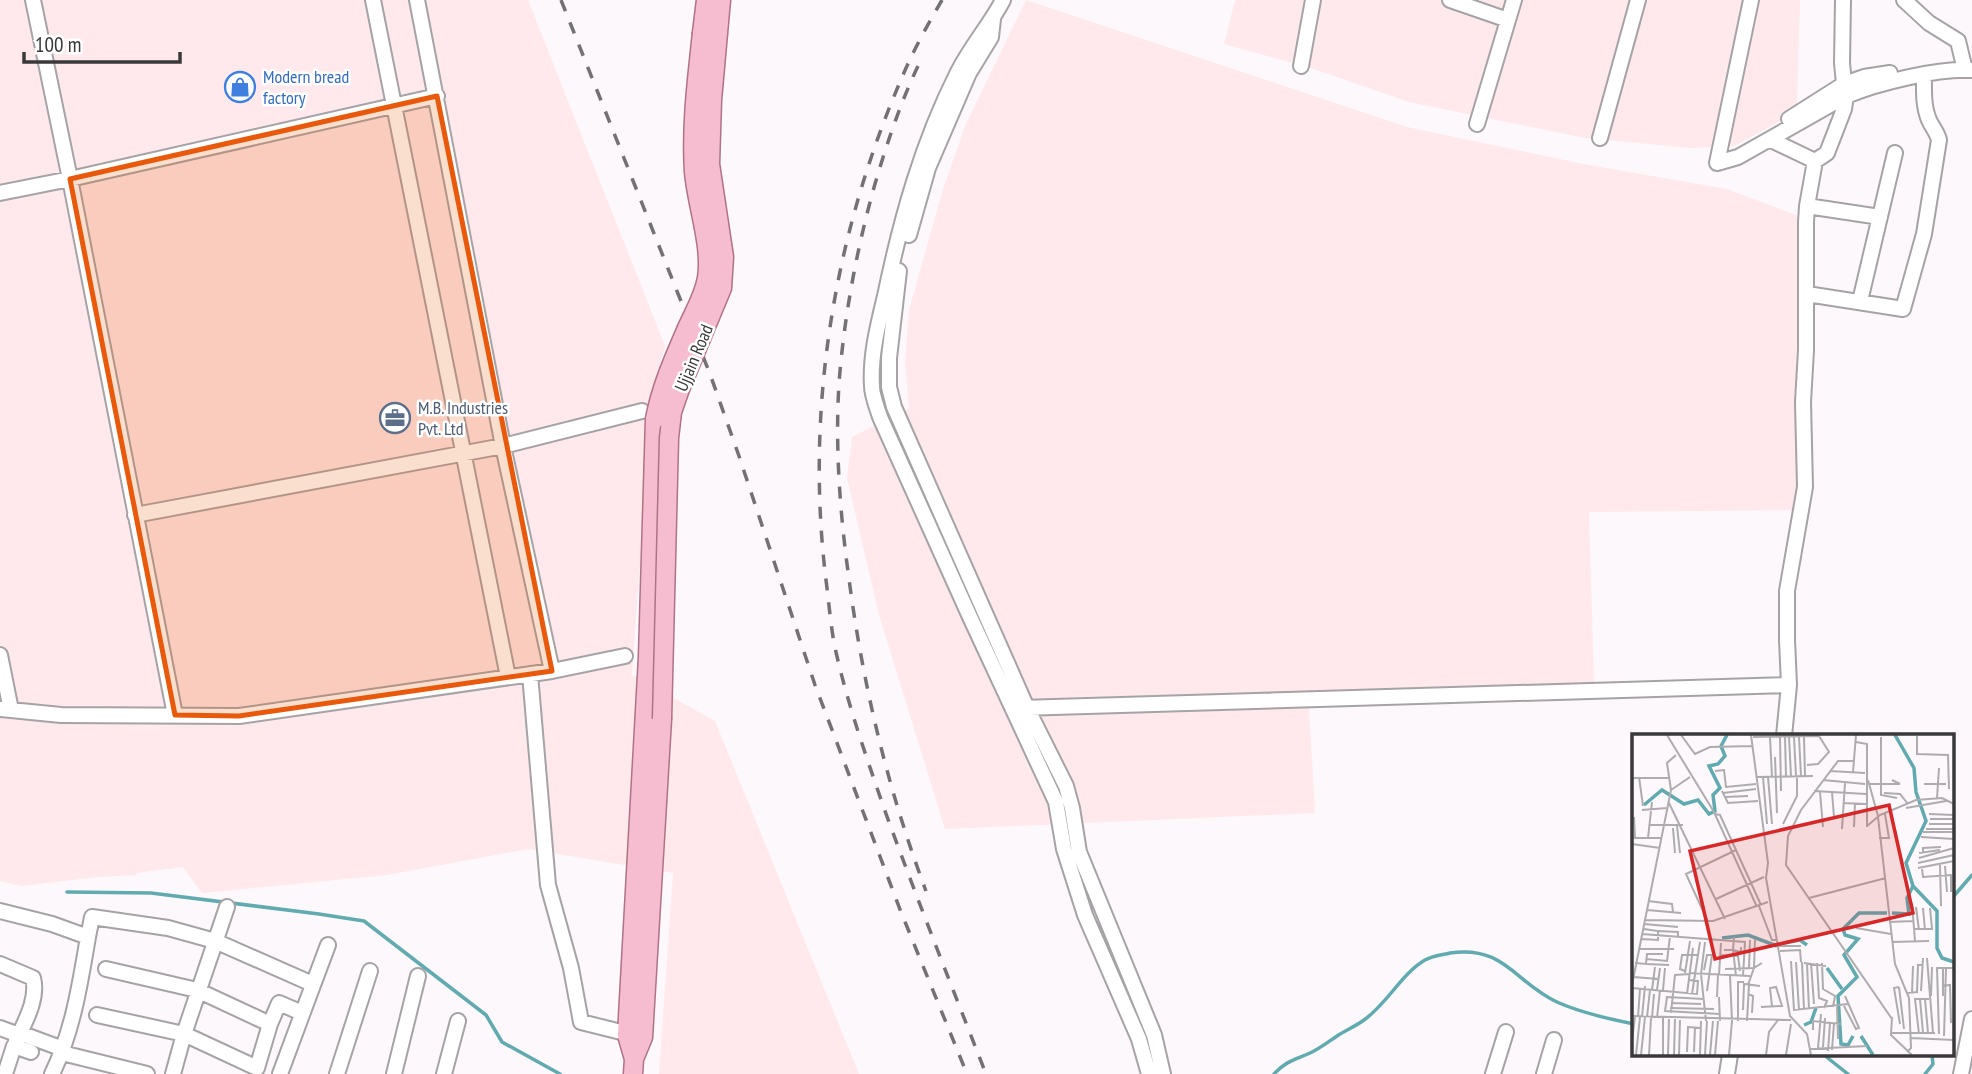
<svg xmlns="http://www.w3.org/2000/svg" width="1972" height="1074" font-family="'PT Sans Narrow',sans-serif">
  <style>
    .industrial { fill: #ffe9ec }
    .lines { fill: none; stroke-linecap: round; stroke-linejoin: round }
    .stream { stroke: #61aaaf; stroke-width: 3.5 }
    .minor-casing { stroke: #a6a3a6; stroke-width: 18 }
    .major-casing { stroke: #b07287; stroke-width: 21 }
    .minor { stroke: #fff; stroke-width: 14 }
    .major { stroke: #f6bdd0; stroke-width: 18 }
    .rail { stroke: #737173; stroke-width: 3.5; stroke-dasharray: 12 12; stroke-linecap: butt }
    .major-bridge-casing { stroke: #b07287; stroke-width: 21; stroke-linecap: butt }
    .major-bridge { stroke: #f6bdd0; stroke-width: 18 }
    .marked { fill: #e8590c; fill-opacity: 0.2; stroke: #e8590c; stroke-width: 5; stroke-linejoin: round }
    .labels { text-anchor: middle; stroke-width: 5; stroke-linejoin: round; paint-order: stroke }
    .shop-label { font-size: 18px; fill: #366cbe; stroke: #fff; text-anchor: start }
    .street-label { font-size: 18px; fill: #3a393a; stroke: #fff }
    .service-label { font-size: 18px; fill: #4e5e75; stroke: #fff; text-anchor: start }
    .inset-river { fill: none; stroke: #61aaaf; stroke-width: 3.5 }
    .inset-road { fill: none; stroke: #aeacae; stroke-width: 2 }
    .view { fill: #d62828; fill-opacity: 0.15; stroke: #d62828; stroke-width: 3.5 }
    .inset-edge { fill: none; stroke: #3a393a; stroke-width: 3.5 }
  </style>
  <rect width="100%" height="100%" fill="#fcf8fb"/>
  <path class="industrial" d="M0 0H528L665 346 652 392 632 675 715 721 859 1074H659L673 873 528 849 387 875 202 893 183 867 136 873V875L98 877 21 886 0 881Z
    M1026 0 1407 127 1583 164 1727 189 1801 217V510L1589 512 1594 684 1308 691 1315 813 945 829 879 615 847 478 852 437 909 408 905 362 909 310 943 189 966 124Z
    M1235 0H1800L1797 107 1786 118 1734 146 1691 148 1585 138 1409 102 1311 68 1224 44Z"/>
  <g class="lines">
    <path class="stream" d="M67 892 151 893 319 914 364 921 486 1015 502 1042 560 1074
      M1953 897 1972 875
      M1824 1055 1848 1074
      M1274 1074C1286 1061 1294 1060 1310 1053 1319 1049 1328 1042 1337 1036 1346 1030 1356 1026 1364 1020 1388 1003 1401 974 1425 960 1432 956 1442 955 1450 953 1505 945 1515 983 1557 1002 1581 1013 1609 1019 1634 1024
      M1925 1074 1933 1064 1932 1055"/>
    <g class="minor-casing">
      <path id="minor" d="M33 0 70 179 175 715
        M373 0 508 677
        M417 0 503 446 552 671
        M1003 0C990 25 971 46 958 72 922 143 901 219 885 296 878 325 870 356 872 386 872 396 877 407 880 417L970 617 1056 802 1064 849 1085 915 1139 1039 1149 1074
        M1450 0 1508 20
        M1751 0 1717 163 1738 157 1846 96C1877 83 1938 68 1972 70
        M1843 0 1842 63 1844 84
        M1904 0 1929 23 1958 41 1965 70
        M1301 66 1313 0
        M1789 119 1844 84 1864 77 1890 73
        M1477 124 1514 0
        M1600 138 1638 0
        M1771 140 1815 161
        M0 193 70 179 437 96
        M1807 206 1880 217
        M909 235 928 168 969 73 991 37 993 19
        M899 271 889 358V387L894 407 1027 708 1066 786 1072 808 1079 852 1154 1035 1163 1074
        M1807 294 1903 309 1924 234 1939 140C1937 132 1932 127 1929 120 1923 106 1924 90 1924 75
        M1860 301 1895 153
        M135 515 503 446 642 411
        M0 655 11 710
        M530 674 548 885 571 968 581 1022 637 1036
        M1020 708 1789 685
        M0 709 61 715 239 716 552 671 625 656
        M1784 736 1789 685 1787 640V591L1805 487 1803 402 1806 350V222L1807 206 1815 161 1827 153 1844 109 1846 96
        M227 907 184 1034 257 1068 270 1024 279 1003 302 1013
        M0 911 52 924 88 937 92 917 168 928 215 941 308 982 313 985 280 1074
        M0 964 33 978C38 997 27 1018 19 1035
        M106 969 197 990 270 1024
        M313 985 328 945
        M97 1015 184 1034 173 1074
        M0 1028 19 1035 16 1041
        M20 1033 63 1049
        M62 1053 147 1074
        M5 1074 14 1046 31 1052
        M52 1074C73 1031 80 984 88 937
        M337 1074 370 971
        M394 1074 418 976
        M444 1074 458 1021
        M1493 1074 1506 1032
        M1544 1074 1554 1040
        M1727 1074 1730 1055
        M1961 1074 1972 1019"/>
    </g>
    <g class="major-casing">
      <path id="major" d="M702 33 706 0
        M718 33 721 0
        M634 1059 643 1037 662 719
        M633 1074 634 1059 627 1035 648 657 655 419"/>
    </g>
    <use href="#minor" class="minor"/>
    <use href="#major" class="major"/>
    <path class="rail" d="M561 0 710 374 739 456 815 685 901 912 967 1074
      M942 0C928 24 914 49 903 75 833 235 804 414 827 588 829 606 831 625 834 643 846 700 866 756 885 811 917 899 952 987 986 1074
      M918 66C899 106 885 149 873 191 856 253 844 318 839 383 835 448 840 514 849 579 863 686 888 790 926 891"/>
    <g class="major-bridge-casing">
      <path id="major-bridge" d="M655 419C661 387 674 358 687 328 694 312 704 296 707 278 712 245 697 206 694 172 691 126 697 79 702 33
        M662 719 669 438 672 412 680 389 722 288 724 257 710 164 712 100 718 33"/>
    </g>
    <use href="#major-bridge" class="major-bridge"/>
  </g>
  <path class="marked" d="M437 96 552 671 239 716 175 715 70 179Z"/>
  <defs>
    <g id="shop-ring" transform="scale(1.575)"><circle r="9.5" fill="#fff" stroke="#3f7fe0" stroke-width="1.5"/><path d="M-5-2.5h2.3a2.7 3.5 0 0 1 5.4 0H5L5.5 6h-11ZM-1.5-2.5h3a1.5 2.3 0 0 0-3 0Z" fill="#3f7fe0"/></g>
    <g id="office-ring" transform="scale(1.575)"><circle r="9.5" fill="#fff" stroke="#5c6f8a" stroke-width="1.5"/><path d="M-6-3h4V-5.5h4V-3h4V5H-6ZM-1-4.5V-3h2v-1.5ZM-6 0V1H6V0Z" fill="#5c6f8a"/></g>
  </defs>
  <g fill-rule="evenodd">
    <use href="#shop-ring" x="240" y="87"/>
    <use href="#office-ring" x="395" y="418"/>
  </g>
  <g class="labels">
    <g class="shop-label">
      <text x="263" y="83">Modern bread<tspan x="263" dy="21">factory</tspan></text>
    </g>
    <g class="street-label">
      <text transform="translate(694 358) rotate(-67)" y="6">Ujjain Road</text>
    </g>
    <g class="service-label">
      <text x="418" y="414">M.B. Industries<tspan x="418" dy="21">Pvt. Ltd</tspan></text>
    </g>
  </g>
  <g transform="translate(1632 734)">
    <rect width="322" height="322" fill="#fcf8fb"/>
    <path class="inset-river" d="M263 1 282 34 284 58 294 87 274 129 281 152 305 177V214L310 224 322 228M12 71 30 56 52 70 66 66 77 80 83 77 81 61 88 54 77 32 86 30 93 22 89 12 95 1M260 179 277 180 275 164 281 152M90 204 116 201 145 212M152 209 168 206 175 211M195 234 210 255M172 291 179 288 184 274M221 302 216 311 209 310 206 262 225 243 212 221 226 205 213 201 211 195 227 179H255M229 302 241 321"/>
    <path class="inset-road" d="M35 1 82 78 125 173M49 1 63 20 78 13 120 12M119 1 136 129 134 144 158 282 175 300 179 321M285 2V20L316 21 317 55M121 3 187 2 197 18 186 30 175 31M138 3 140 43M148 3 149 57M153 3 154 42M157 3 159 42M162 3 164 42M167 3 169 42M172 3 173 42M249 3V61L265 64M224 8 235 10V93M143 23 145 79M222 27H206L169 76 156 102 154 131 260 285M83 37 92 36 94 53 124 50M198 37 233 39M221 38 224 1M7 43 11 72M125 43 181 42M131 43 135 90M136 43 140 90M0 44H37M191 46 233 50M236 46 246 82M237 50H268L260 46M292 50H314M39 56 35 29 44 21M90 57 96 69 126 67M182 57 234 60M188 58 191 93M200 58 202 83M91 59 124 55M252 59 268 60 276 70M93 63 116 62M305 64 307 34M36 67 93 185M211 69 234 70M274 74 314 67M10 76 35 74M83 80 88 81 129 171M297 80 322 81M2 83 3 104M246 83 263 230 277 264 279 314 275 318M298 85H322M151 90 165 62V42M297 90H322M18 91H51M45 92 48 119M235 92 248 81 284 66 310 64 322 70M222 93 223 69M41 94 43 119M210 95 213 49M294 95H322M291 98H322M289 103 322 105M0 104H30M16 104 20 68M247 104H257L253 80M0 110 28 114M287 119 308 116M291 119V114L309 113M287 124 322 114M286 129 322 121M308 131 309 172M313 132 315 158M286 134 322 127M290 135 291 143 319 141V158M177 164 254 144M84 165 132 143M16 167 40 170 41 178M280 169 283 207M127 172 140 206H145M284 173 287 196M291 174 293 196M15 176 49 179M13 186 81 187 136 168M76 188 54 140 104 116M257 188 281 187M12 190 46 193M224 194 259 200M282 195H300L298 174M26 197 46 198V204M10 200 113 208 111 242M102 203 101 216 109 218V213M9 205 26 206V197L12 195M73 208 69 240 74 287M260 208 297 207M147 212H169M7 215H42M92 216H101L104 242M148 217 168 216 169 228M89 221 106 222 108 237M295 224 301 299M14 225 35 227 38 202M159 227 162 276 216 270M164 228 167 276M170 228 172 276M3 229 14 230 15 220H31M172 229 194 232M175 229 177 275M179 229 182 270M185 229 187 264 195 267 192 274M190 229 191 255 203 262 201 273M14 230 37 231M117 234 118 206M93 235 122 234 123 205M72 236 75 221H80L75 257M53 237 48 235 50 221H66L68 208M53 239 58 207M58 239 118 242M87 241 89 209M98 242 100 287M1 243 27 245M0 251 39 56 58 43M116 251 122 234 130 229M310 252 318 251 319 289M267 253 272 295M267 253 262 254 268 290M0 254 65 260 66 247 57 246M20 256 23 233M25 256 28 234M31 256 33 234M289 257 291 224M275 259 285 258 286 231H291M280 259 281 232M55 260 61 214M60 260 66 221M116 260 121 262 120 279M299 262 300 233M311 262V234M85 263 86 241M87 263 88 287M72 265 35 263 33 277 88 280M288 265 291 299M293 265 296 299M39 269 69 270M212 272 224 295 227 294 213 262M129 273 150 272 144 253 138 254 140 272M205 273 206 305M38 274 82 275M111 276 112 250 128 252M39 279 43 241 58 240M0 282 159 286M6 283 8 255M10 283 13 252M15 283 18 256M260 283 259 301 280 321M20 284 22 260M25 284 28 256M106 287V248H112M115 287 117 251M181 296V287L209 290M259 299H303M287 300 283 265H297M307 300 305 234H322M312 302 314 234M279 304 322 306M0 307 3 283M191 313 193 284M186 314 189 280M177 315 235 312M200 316 202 289M196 317 198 289M55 318 56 293 69 294M62 318 63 293M4 321 8 283M9 321 13 283M17 321 19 284M31 321V284M36 321 37 285M42 321 43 285M47 321 48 286M68 321 69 287M73 321 75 287M78 321 81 287M83 321 86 287M97 321 100 287M134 321 137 298 146 286M154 321 159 290"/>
    <path class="view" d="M257 71 281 179 83 225 58 117Z"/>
    <rect width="322" height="322" class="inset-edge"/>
  </g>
  <path d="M24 52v10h156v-10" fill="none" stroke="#3a393a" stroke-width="3.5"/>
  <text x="35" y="52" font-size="21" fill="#3a393a" stroke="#ffffff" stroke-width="5" paint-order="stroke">100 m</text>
</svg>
